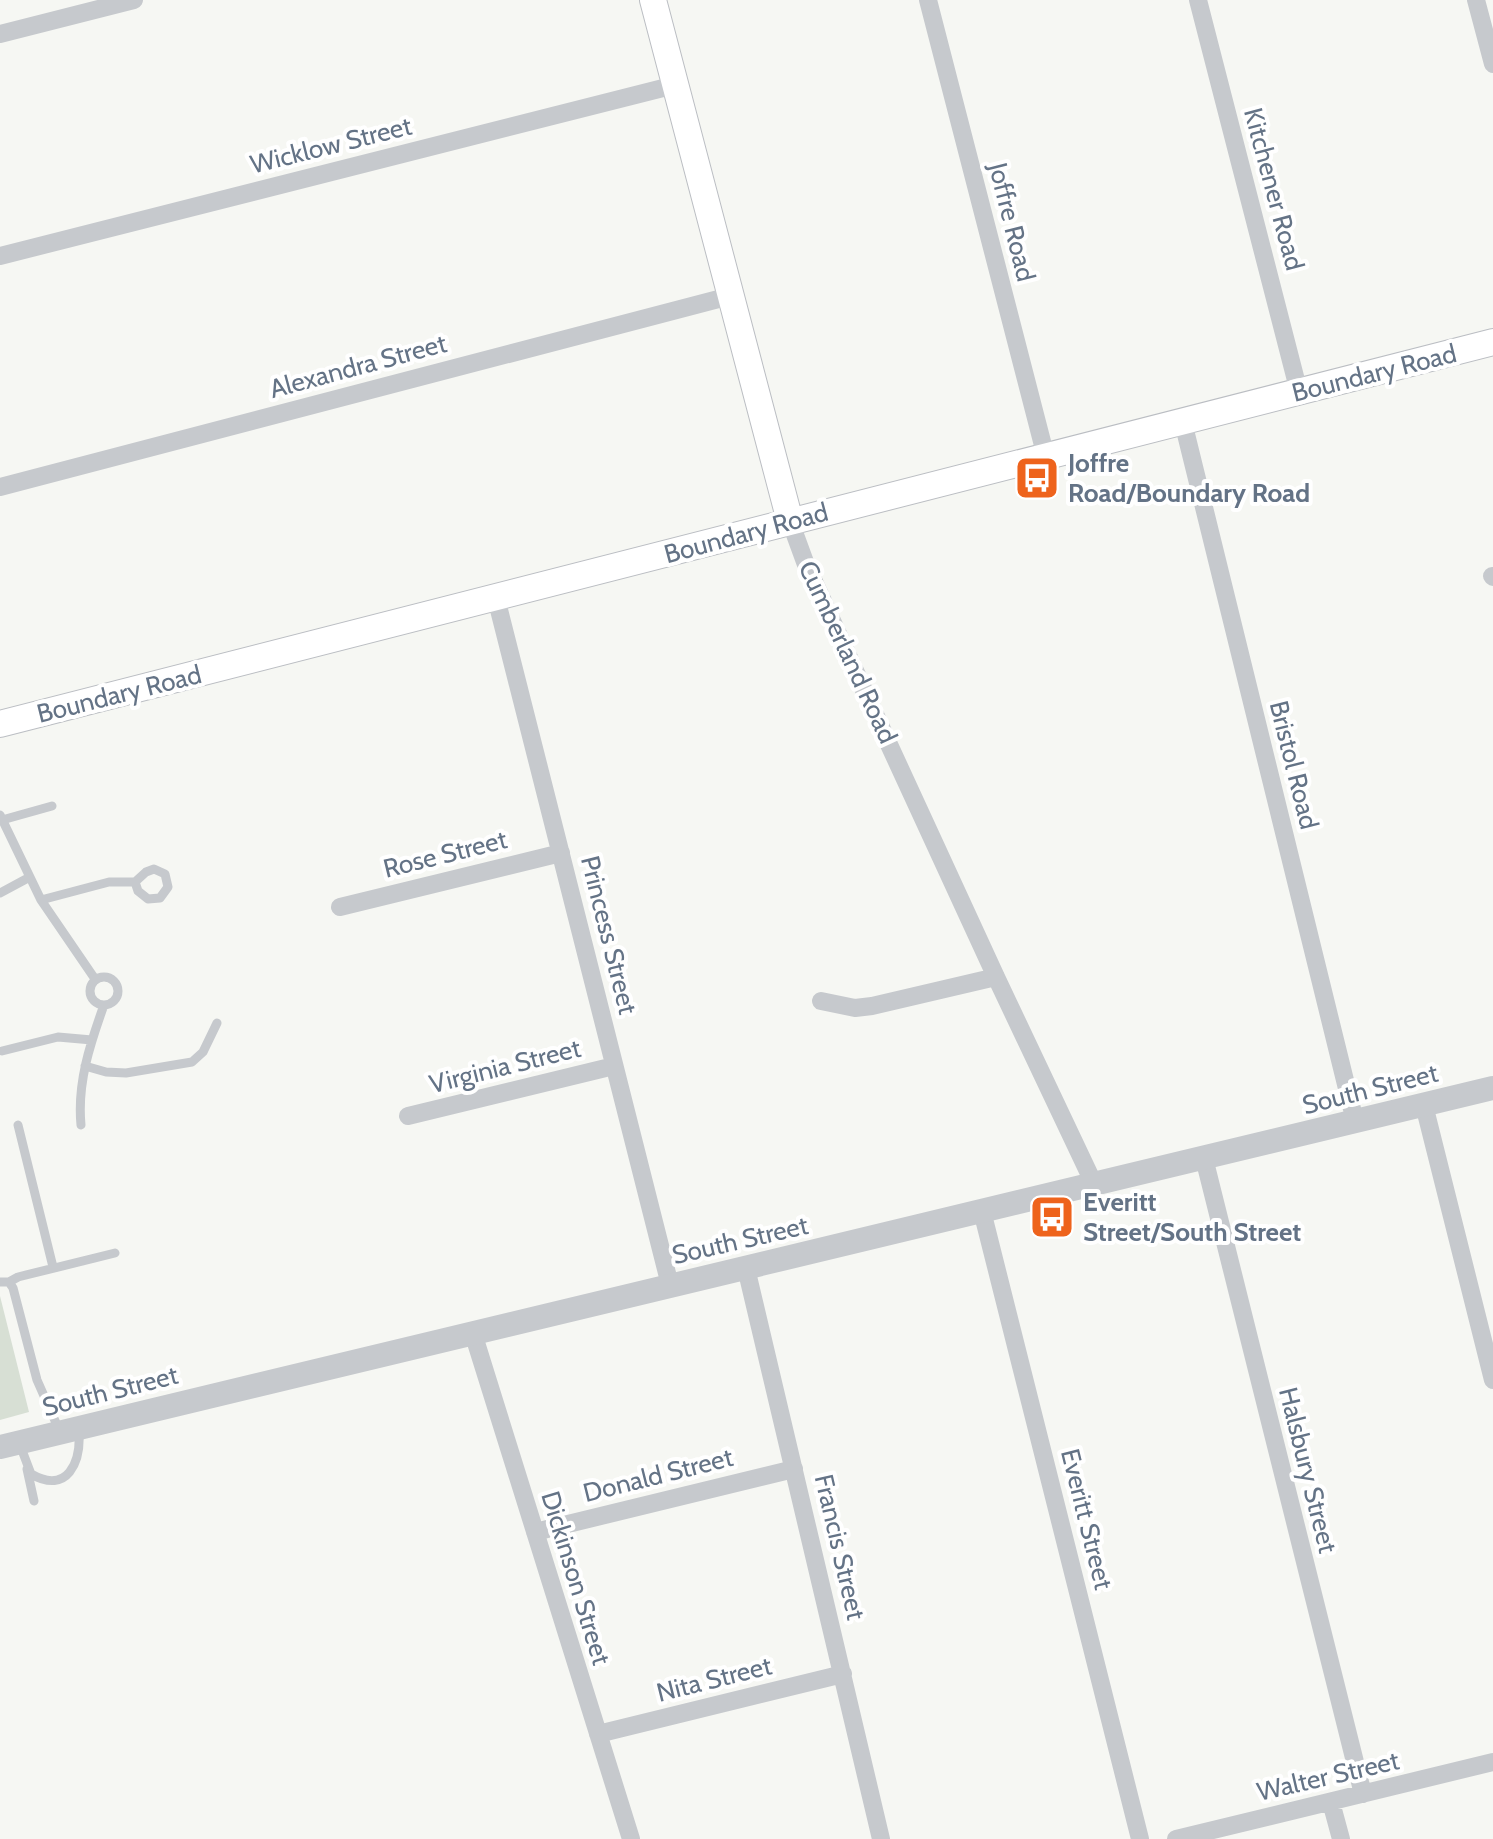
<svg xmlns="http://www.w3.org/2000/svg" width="1493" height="1839" font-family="Cabin,sans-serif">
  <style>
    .green { fill: #d7dfd4 }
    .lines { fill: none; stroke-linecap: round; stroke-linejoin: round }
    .secondary-casing { stroke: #bbbec3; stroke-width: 28 }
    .path { stroke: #c0c1c4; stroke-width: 3; stroke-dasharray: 4 4; stroke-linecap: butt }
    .service { stroke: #c6c9cd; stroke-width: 9 }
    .minor { stroke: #c6c9cd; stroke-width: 18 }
    .tertiary { stroke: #c6c9cd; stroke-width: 24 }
    .secondary { stroke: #fff; stroke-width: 26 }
    .labels { text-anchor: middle; stroke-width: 8; stroke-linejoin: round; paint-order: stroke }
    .street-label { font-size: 26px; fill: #647386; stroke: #fff }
    .poi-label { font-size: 26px; font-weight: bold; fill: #647386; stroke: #fff; text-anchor: start }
  </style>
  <rect width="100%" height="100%" fill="#f6f7f3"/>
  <path class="green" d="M0 1296 29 1412 0 1420Z"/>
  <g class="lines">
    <g class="secondary-casing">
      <path id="secondary" d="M653 0 790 521
        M0 724 1493 342"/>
    </g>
    <path class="path" d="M1038 480 1041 492"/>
    <path class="service" d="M0 815 41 900 95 979
      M2 820 52 806
      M0 893 28 878
      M41 900 109 882H135L146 872 154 869 165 874 168 887 160 898 148 899 138 891 135 882
      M90 991a14 14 0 1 1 28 0a14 14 0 1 1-28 0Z
      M2 1051 58 1037 92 1040
      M85 1066 106 1072 126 1073 192 1062 203 1052 217 1023
      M18 1125 53 1267
      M81 1125C77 1083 90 1044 104 1005
      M0 1282H9L13 1288 37 1380 60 1432
      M9 1282 18 1277 115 1253
      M20 1445 31 1474C68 1495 81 1462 79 1431
      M27 1469 34 1501"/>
    <path class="minor" d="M928 0 1046 457
      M1198 0 1299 392
      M1476 0 1493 64
      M0 34 134 0
      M0 256 675 85
      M1183 422 1355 1121
      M0 487 730 296
      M790 521 805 562 996 977 1094 1184
      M1492 576 1493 577
      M496 598 670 1285
      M340 907 561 853
      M821 1001 855 1008 872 1006 996 977
      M1424 1105 1493 1380
      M408 1116 614 1066
      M1204 1158 1363 1794
      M982 1211 1140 1839
      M746 1268 881 1839
      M473 1333 631 1839
      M535 1532 794 1469
      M598 1734 843 1674
      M1331 1802 1341 1839
      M1176 1839 1493 1762"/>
    <path class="tertiary" d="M0 1447 1493 1088"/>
    <use href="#secondary" class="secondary"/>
  </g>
  <defs>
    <g id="bus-square" transform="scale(2.3)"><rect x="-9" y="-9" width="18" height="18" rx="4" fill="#ee631c" stroke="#fff"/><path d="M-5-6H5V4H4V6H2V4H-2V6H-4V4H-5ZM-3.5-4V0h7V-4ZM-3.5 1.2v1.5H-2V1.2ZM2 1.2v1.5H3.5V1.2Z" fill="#fff"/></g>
  </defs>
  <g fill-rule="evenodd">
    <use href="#bus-square" x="1037" y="478"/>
    <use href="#bus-square" x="1052" y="1217"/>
  </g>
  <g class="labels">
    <g class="street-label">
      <text transform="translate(331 145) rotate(-14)" y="9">Wicklow Street</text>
      <text transform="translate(1274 189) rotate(75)" y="9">Kitchener Road</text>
      <text transform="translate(1012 222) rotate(76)" y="9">Joffre Road</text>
      <text transform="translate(358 366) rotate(-15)" y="9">Alexandra Street</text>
      <text transform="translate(1374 373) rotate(-14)" y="9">Boundary Road</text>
      <text transform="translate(746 533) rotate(-15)" y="9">Boundary Road</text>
      <text transform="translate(848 652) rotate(65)" y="9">Cumberland Road</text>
      <text transform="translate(119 694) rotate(-14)" y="9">Boundary Road</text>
      <text transform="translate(1294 765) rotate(76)" y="9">Bristol Road</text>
      <text transform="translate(445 854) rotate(-14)" y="9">Rose Street</text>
      <text transform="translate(609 935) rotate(76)" y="9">Princess Street</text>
      <text transform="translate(505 1066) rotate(-14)" y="9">Virginia Street</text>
      <text transform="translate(1370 1089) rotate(-14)" y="9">South Street</text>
      <text transform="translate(740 1240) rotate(-13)" y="9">South Street</text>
      <text transform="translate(110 1391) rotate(-14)" y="9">South Street</text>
      <text transform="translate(1308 1470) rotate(76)" y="9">Halsbury Street</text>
      <text transform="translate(658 1475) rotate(-14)" y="9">Donald Street</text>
      <text transform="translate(1087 1519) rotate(76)" y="9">Everitt Street</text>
      <text transform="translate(840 1547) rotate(77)" y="9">Francis Street</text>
      <text transform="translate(576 1578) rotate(73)" y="9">Dickinson Street</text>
      <text transform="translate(714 1679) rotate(-14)" y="9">Nita Street</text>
      <text transform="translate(1328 1776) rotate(-13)" y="9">Walter Street</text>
    </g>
    <g class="poi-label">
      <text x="1068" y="472">Joffre<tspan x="1068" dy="30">Road/Boundary Road</tspan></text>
      <text x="1083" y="1211">Everitt<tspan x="1083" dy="30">Street/South Street</tspan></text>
    </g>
  </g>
</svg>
